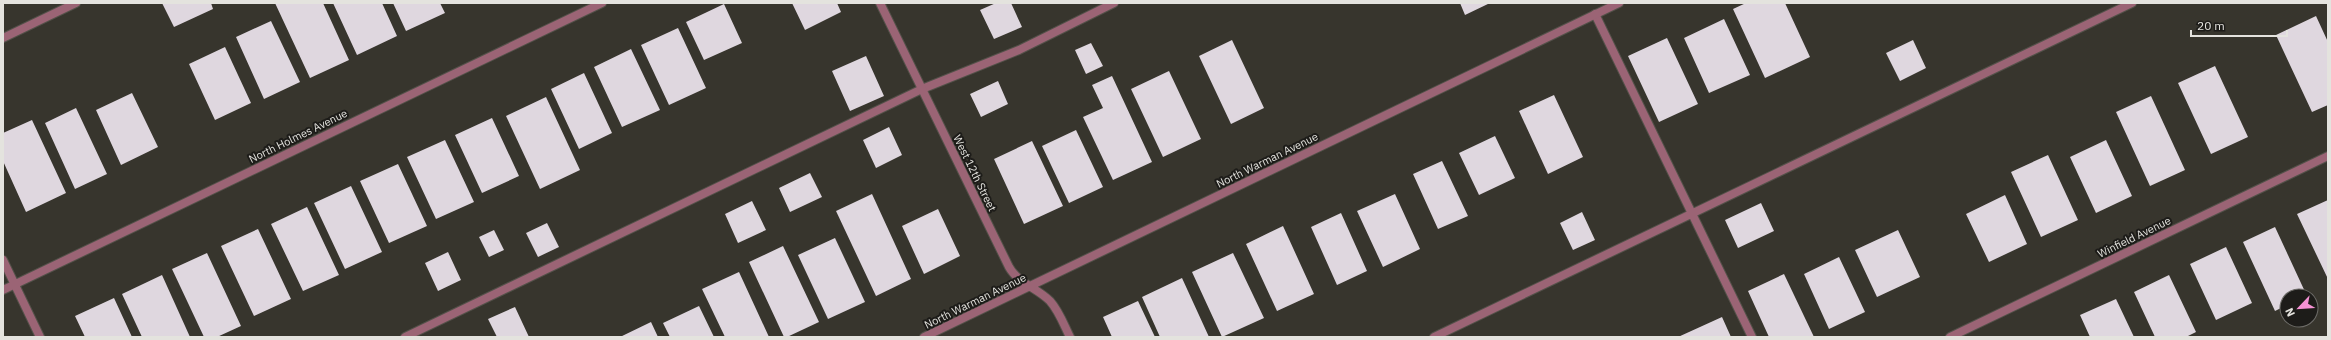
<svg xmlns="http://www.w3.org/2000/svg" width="2331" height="340" font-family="'IBM Plex Sans',sans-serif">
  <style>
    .building { fill: #dfd7df }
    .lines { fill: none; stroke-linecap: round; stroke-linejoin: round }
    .lane-casing { stroke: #535149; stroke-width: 10 }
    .street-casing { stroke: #535149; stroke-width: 10 }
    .lane { stroke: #9b6475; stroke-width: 8 }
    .street { stroke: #9b6475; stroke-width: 8 }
    .labels { text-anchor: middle; stroke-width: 4; stroke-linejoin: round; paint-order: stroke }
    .street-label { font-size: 11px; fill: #e4e3de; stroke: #1d1c19 }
  </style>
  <rect width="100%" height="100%" fill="#37352d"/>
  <path class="building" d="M162 3H211L213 9 174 27Z
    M275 3H323L349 60 310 78Z
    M333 3H382L397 36 357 55Z
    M393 3H440L445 13 406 31Z
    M792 3H837L841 12 805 30Z
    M996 3H1011L1022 27 994 39 980 10Z
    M1460 3H1490L1465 15Z
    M1746 3H1785L1810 57 1765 78 1733 9Z
    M724 4 742 43 704 60 686 22Z
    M2316 16 2328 42V105L2312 112 2276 35Z
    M1724 19 1750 75 1709 93 1684 38Z
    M271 21 300 82 264 99 236 37Z
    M678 28 706 88 669 105 641 45Z
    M1667 38 1698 104 1659 122 1628 56Z
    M1232 40 1264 108 1231 124 1199 56Z
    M1913 40 1926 68 1900 81 1886 53Z
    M1091 43 1103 66 1086 74 1075 50Z
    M225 47 251 103 215 120 189 64Z
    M631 49 660 110 622 127 594 67Z
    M866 56 884 96 850 111 832 71Z
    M2215 66 2248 137 2211 154 2178 83Z
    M1169 71 1201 139 1163 157 1131 89Z
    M584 73 612 133 579 149 551 89Z
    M1112 76 1152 162 1113 180 1083 117 1103 108 1092 85Z
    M998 81 1008 104 981 117 970 94Z
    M132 93 158 147 121 165 96 110Z
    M1554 95 1583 157 1548 174 1519 111Z
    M2151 96 2185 170 2150 186 2116 112Z
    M546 97 580 170 540 189 506 116Z
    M76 108 107 174 75 189 45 123Z
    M492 118 519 176 482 193 455 135Z
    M32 120 66 193 26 212 3 161V133Z
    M889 127 902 155 876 168 863 140Z
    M1076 130 1103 187 1069 203 1042 146Z
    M1495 136 1515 178 1479 195 1459 153Z
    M445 140 474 202 436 219 407 157Z
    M2106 140 2132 196 2096 213 2070 157Z
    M1032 141 1063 206 1024 224 994 159Z
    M2048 155 2078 220 2041 237 2011 172Z
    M1442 161 1468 216 1438 229 1413 174Z
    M398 164 427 226 389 243 360 181Z
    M810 173 822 197 790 212 779 188Z
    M351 186 382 252 345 269 314 203Z
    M872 194 911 279 876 296 836 211Z
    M1395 194 1420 249 1383 267 1357 211Z
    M2005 195 2027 244 1989 262 1966 214Z
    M2328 200V279L2297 214Z
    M752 201 766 230 738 243 725 214Z
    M1761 203 1774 231 1738 248 1725 220Z
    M307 207 339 275 303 291 271 224Z
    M938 209 960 256 924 274 902 226Z
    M1582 212 1595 240 1573 250 1560 223Z
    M1341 213 1367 271 1337 285 1311 227Z
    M547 223 559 247 538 257 526 233Z
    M1283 226 1314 294 1277 311 1246 244Z
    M2275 227 2307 296H2287V305L2275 311 2243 242Z
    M258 229 291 299 254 316 221 246Z
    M494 230 504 250 489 257 479 237Z
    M1898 230 1920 277 1877 297 1855 250Z
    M835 238 865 302 828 319 798 255Z
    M783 246 819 322 787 337H784L749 262Z
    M2226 247 2252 303 2216 320 2190 264Z
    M448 252 461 280 438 291 425 263Z
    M207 253 241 326 217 337H204L172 269Z
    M1233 253 1264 318 1222 337 1192 272Z
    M1839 257 1865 312 1829 329 1804 274Z
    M739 272 769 337H725L702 289Z
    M1784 274 1814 337H1769L1748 291Z
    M162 275 190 337H142L122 294Z
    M2169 275 2196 332 2186 337H2155L2134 292Z
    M1182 278 1209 337H1160L1142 297Z
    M114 298 132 337H85L75 316Z
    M2116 299 2134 337H2090L2080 315Z
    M1138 301 1155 337H1112L1103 317Z
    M699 306 714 337H670L663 323Z
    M515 307 529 337H497L488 319Z
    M1722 317 1731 337H1678Z
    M651 322 658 337H620Z"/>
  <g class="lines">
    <g class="lane-casing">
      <path id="lane" d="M1595 14 1752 337
        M3 38 76 3
        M405 337 922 89 1019 50 1114 3
        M1434 337 2132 3"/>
    </g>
    <g class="street-casing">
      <path id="street" d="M880 3 1009 267C1018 283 1037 288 1050 301 1059 311 1064 325 1070 337
        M3 260 40 337
        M3 290 602 3
        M924 337 1619 3
        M1950 337 2328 156"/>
    </g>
    <use href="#lane" class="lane"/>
    <use href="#street" class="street"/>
  </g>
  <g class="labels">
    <g class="street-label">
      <text transform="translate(298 136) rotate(-26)" y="4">North Holmes Avenue</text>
      <text transform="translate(1267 160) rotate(-26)" y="4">North Warman Avenue</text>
      <text transform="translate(975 173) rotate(64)" y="4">West 12th Street</text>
      <text transform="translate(2134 237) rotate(-26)" y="4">Winfield Avenue</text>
      <text transform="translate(975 301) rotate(-26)" y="4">North Warman Avenue</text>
    </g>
  </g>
  <rect width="2331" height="340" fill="none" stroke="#e4e3de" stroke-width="8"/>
  <g transform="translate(2299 308) rotate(245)"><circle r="19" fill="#1d1c19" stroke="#6d6c68"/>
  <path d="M0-3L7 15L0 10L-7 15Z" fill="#f491d3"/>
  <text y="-6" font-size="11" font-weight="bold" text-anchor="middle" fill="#e4e3de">N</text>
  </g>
  <path d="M2191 30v6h96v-6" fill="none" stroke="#e4e3de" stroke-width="2"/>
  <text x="2197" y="30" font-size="12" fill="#e4e3de" stroke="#1d1c19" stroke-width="3" paint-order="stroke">20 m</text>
</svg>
